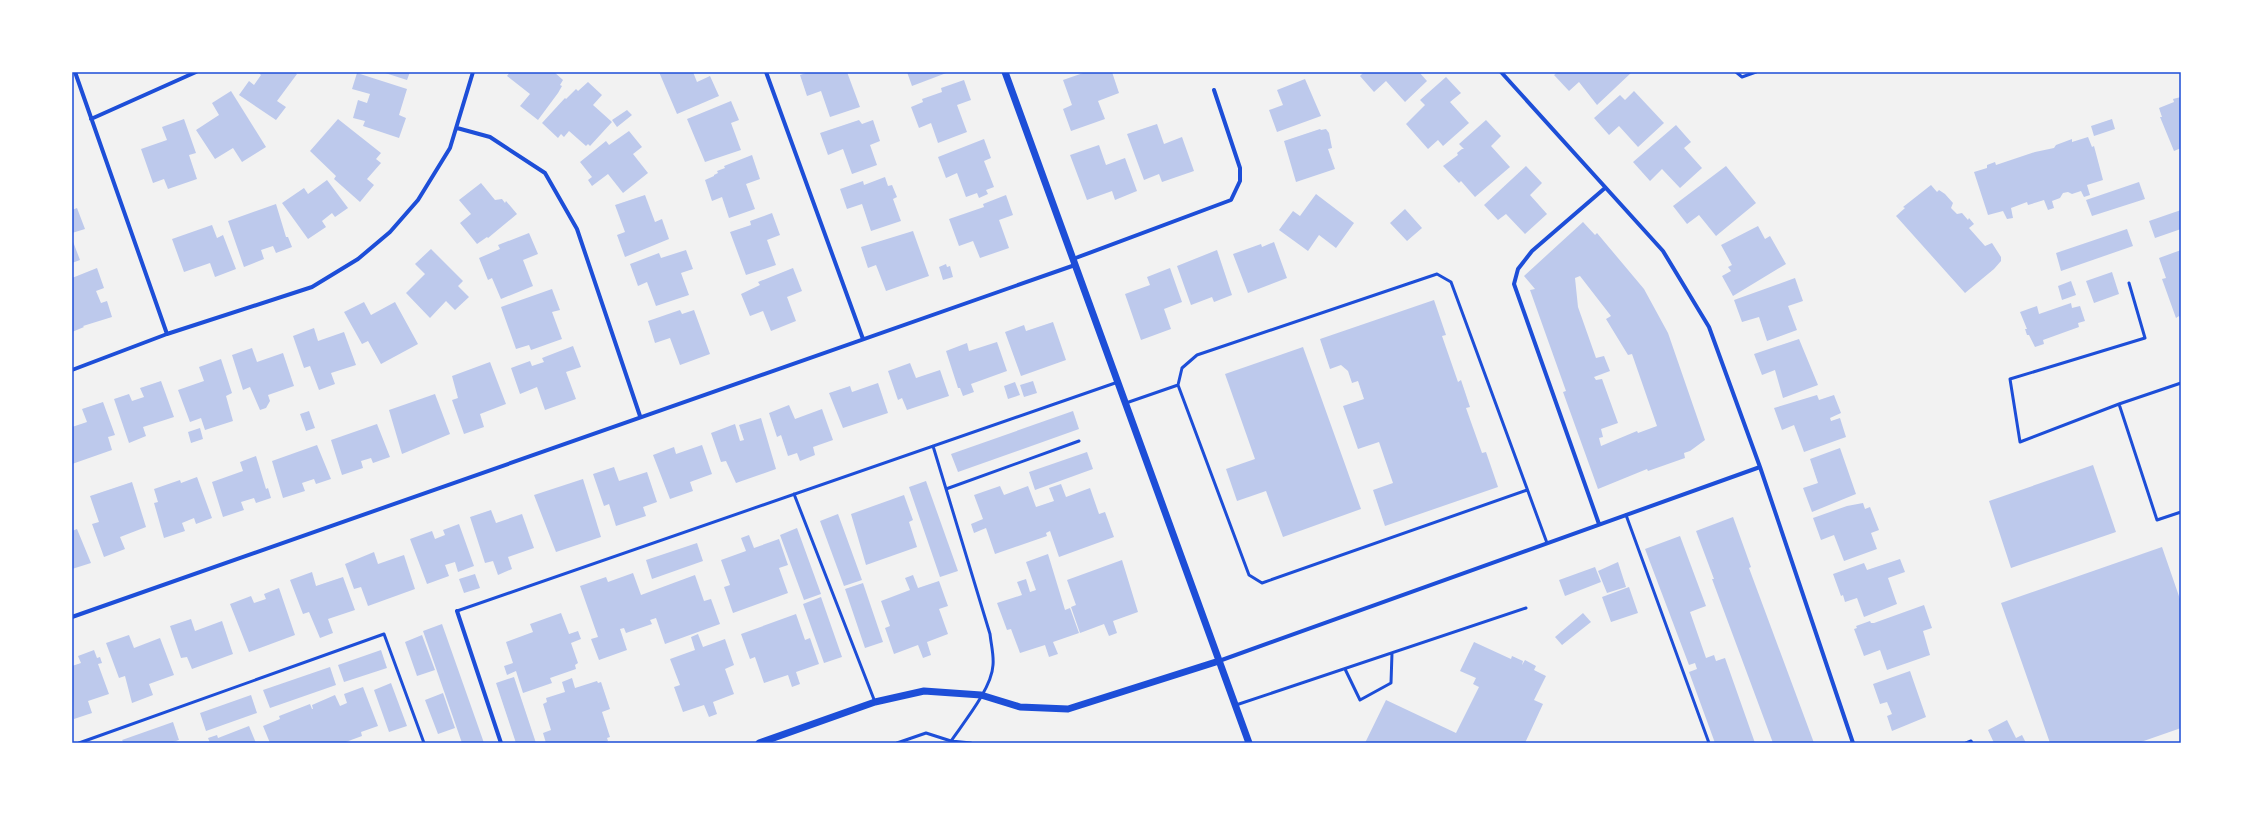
<svg xmlns="http://www.w3.org/2000/svg" width="2253" height="815" font-family="Raleway,sans-serif">
  <style>
    .building { fill: #bdc9ec; fill-rule: evenodd }
    .lines { fill: none; stroke-linecap: round; stroke-linejoin: round }
    .service { stroke: #1d4ed8; stroke-width: 3 }
    .minor { stroke: #1d4ed8; stroke-width: 4 }
    .tertiary { stroke: #1d4ed8; stroke-width: 7 }
    .neatline { fill: none; stroke: #1d4ed8; stroke-width: 1.5 }
  </style>
  <rect width="100%" height="100%" fill="#f2f2f2"/>
  <path class="building" d="M258 72H294L297 74 277 101 286 107 276 120 239 95 249 81 254 85 261 75Z
    M382 72H410L407 80Z
    M510 72H554L563 80 560 85 562 86 558 93 538 120 520 106 530 94 507 76Z
    M659 72H693L697 82 710 76 719 96 677 114Z
    M809 72H847L860 107 830 117 821 91 807 96 800 75Z
    M907 72H949L912 86Z
    M1086 72H1112L1119 93 1098 101 1105 119 1071 131 1063 109 1072 105 1063 80Z
    M1364 72H1419L1427 81 1405 102 1386 81 1374 92 1360 76Z
    M1558 72H1632L1597 105 1579 82 1569 91 1554 75Z
    M357 73 407 89 399 115 406 118 399 138 363 126 365 121 353 118 358 100 367 103 370 94 352 89Z
    M1446 77 1461 93 1450 102 1469 123 1443 146 1438 140 1428 149 1406 124 1425 105 1420 100Z
    M1305 79 1321 116 1277 132 1269 110 1283 105 1277 90Z
    M964 80 971 100 957 105 967 132 938 143 931 123 919 128 911 107 923 102 922 99 942 92 941 88Z
    M588 82 602 95 593 105 612 122 590 146 588 144 586 146 569 131 564 137 561 134 558 138 542 123 565 98 566 99 576 89 578 91Z
    M231 91 266 147 242 162 233 148 215 159 196 130 219 115 212 103Z
    M1634 91 1664 123 1638 147 1619 126 1609 135 1594 118 1620 95 1625 100Z
    M2181 97V148L2174 151 2160 117H2162L2159 108 2174 102 2173 99Z
    M731 101 739 120 731 123 741 150 705 162 687 119Z
    M627 110 632 115 617 127 612 120Z
    M184 119 196 153 189 155 197 179 168 189 164 179 153 183 141 149 167 140 162 127Z
    M338 119 381 153 376 159 381 163 367 179 374 185 360 202 334 179 336 176 310 151Z
    M2112 119 2115 129 2094 136 2091 126Z
    M859 120 862 124 873 120 880 141 870 145 877 165 852 174 843 149 828 155 820 133Z
    M1486 120 1501 136 1491 146 1510 167 1475 197 1461 181 1459 183 1443 166 1458 155 1457 153 1462 149H1464L1459 144Z
    M1157 124 1164 144 1182 137 1194 171 1162 182 1159 174 1144 180 1127 134Z
    M1676 125 1691 142 1684 148 1702 168 1680 188 1662 169 1650 181 1633 162Z
    M1320 129 1321 130 1326 129 1329 133 1332 148 1328 149 1335 169 1296 182 1284 141Z
    M629 131 642 147 633 154 648 173 623 193 608 174 592 186 588 180 592 177 580 162 606 141 609 145Z
    M2088 137 2092 147 2094 146 2103 180 2087 185 2090 195 2084 197 2081 191 2072 194 2068 192 2063 193 2060 198 2052 201 2054 208 2048 210 2044 200 2028 205 2027 202 2011 208 2013 218 2007 219 2003 211 1988 215 1974 172 1987 168V165L1995 162 1996 165 2035 152 2054 148 2056 145 2072 139V142Z
    M984 139 991 158 984 161 994 187 986 190 988 194 979 198 977 193 966 197 957 173 946 178 938 157Z
    M1099 145 1106 165 1125 158 1137 191 1115 200 1112 191 1087 200 1070 155Z
    M752 155 760 179 746 184 755 209 729 218 722 197 712 201 705 180 714 176V175L718 173 717 171 725 168 724 166Z
    M1526 166 1542 183 1530 195 1547 214 1525 234 1506 214 1498 220 1484 205Z
    M1726 166 1756 203 1716 236 1699 215 1687 224 1673 206Z
    M885 177 888 186 892 185 897 197 893 199 901 221 871 231 862 204 847 209 840 189 863 181 864 185Z
    M327 180 348 208 335 217 332 213 322 221 326 227 308 239 282 203 304 188 308 194Z
    M2139 182 2145 199 2092 216 2086 200Z
    M481 183 495 200 502 199 505 203 506 201 517 214 488 238 487 237 477 244 460 223 471 214 459 200Z
    M1931 185 1937 192 1939 190 1945 194 1953 203 1951 208 1957 214 1962 213 1968 220 1969 218 1974 224 1969 228 1985 246 1992 243 2001 257V261L1994 269 1965 293 1896 216 1905 208 1903 207Z
    M1316 194 1354 223 1336 248 1319 235 1308 251 1279 230 1293 211 1300 216Z
    M645 195 655 222 662 219 669 239 625 257 617 235 625 232 615 205Z
    M1006 195 1013 215 999 220 1009 248 980 258 973 241 959 246 949 219 984 207 983 204Z
    M276 204 286 237H288L292 247 276 253 273 246 261 250 264 259 244 267 228 221Z
    M77 208 85 229 72 233V210Z
    M1405 209 1422 228 1407 241 1390 223Z
    M2181 210V229L2155 238 2149 221Z
    M772 213 780 235 767 240 776 265 746 275 730 232 751 225 750 221Z
    M1583 222 1595 235 1597 233 1644 289 1668 333 1705 440 1690 451 1684 453 1685 458 1648 471 1647 469 1598 489 1563 392 1566 391 1530 290 1535 289 1524 276ZM1580 276 1611 316 1606 319 1628 355 1632 354 1657 426 1638 433 1637 431 1601 446 1599 438 1603 437 1601 429 1618 423 1602 379 1596 380 1594 377 1610 371 1604 356 1596 358 1578 307 1575 278Z
    M212 225 217 238 223 235 236 269 215 277 210 263 184 272 172 239Z
    M1758 226 1765 239 1770 236 1786 264 1733 296 1722 276 1731 271 1728 267 1732 265 1721 245Z
    M2127 229 2133 246 2061 271 2056 253Z
    M913 231 929 276 886 291 876 265 868 268 861 247Z
    M529 233 538 254 523 260 533 286 501 299 492 278 488 280 479 258 500 249 498 245Z
    M72 239 80 260 72 263Z
    M1274 242 1287 278 1248 293 1233 254 1261 244 1262 247Z
    M431 249 463 281 458 286 469 297 455 310 446 301 430 318 406 293 425 274 415 264Z
    M686 250 693 269 681 273 689 295 656 306 647 282 638 286 630 264 659 253 661 258Z
    M1217 250 1232 295 1214 302 1212 297 1191 305 1177 266Z
    M2181 250V321L2179 316 2176 318 2162 279 2166 278 2159 258Z
    M946 264 947 267 950 266 953 277 943 280 939 267Z
    M97 268 104 288 96 291 101 303 107 301 112 317 83 326 84 327 72 332V278Z
    M793 268 802 291 787 297 796 321 771 331 763 311 750 316 741 294 760 285 758 282Z
    M1170 268 1182 302 1164 309 1171 329 1141 340 1125 294 1150 285 1147 277Z
    M2112 272 2119 294 2094 303 2086 281Z
    M1795 278 1803 301 1788 306 1797 330 1767 341 1759 317 1742 322 1734 300Z
    M2071 281 2076 295 2062 300 2058 286Z
    M552 289 560 310 552 312 562 339 531 350 529 345 516 349 501 307Z
    M1434 300 1446 335 1442 336 1458 382 1461 380 1470 407 1466 408 1482 453 1486 452 1498 487 1385 526 1373 490 1393 483 1379 442 1358 449 1343 406 1364 399 1358 381 1352 383 1348 371 1341 365 1330 369 1320 339Z
    M364 302 371 315 395 302 418 344 381 364 368 341 362 344 344 312Z
    M2071 303 2072 308 2080 306 2085 321 2078 323 2079 327 2043 340 2044 344 2035 347 2029 335H2027L2025 329H2027L2020 312 2037 306 2039 314Z
    M680 310 682 314 694 310 710 354 680 365 670 338 655 343 648 321Z
    M1053 322 1066 360 1021 376 1005 332 1024 325 1026 331Z
    M314 328 318 341 344 332 356 365 331 373 335 384 319 390 310 366 304 368 293 336Z
    M1799 339 1818 385 1783 398 1775 370 1762 375 1754 354Z
    M997 342 1007 371 971 384 974 392 963 396 960 388H958L946 351 967 343 969 351Z
    M573 346 581 367 566 372 576 399 545 410 537 387 520 394 511 368 530 361 532 366 544 362 542 358Z
    M1303 347 1361 509 1283 537 1266 491 1237 501 1226 469 1255 459 1225 374Z
    M252 348 257 362 283 353 294 386 268 395 270 401 266 408 260 410 250 387 243 390 232 355Z
    M221 359 232 393 226 396 233 421 205 430 201 418 190 422 178 390 204 381 199 367Z
    M490 362 506 404 480 414 484 427 464 434 452 400 458 398 452 376Z
    M910 363 916 378 940 370 949 396 907 410 902 398 898 400 888 371Z
    M161 381 174 417 143 427 146 436 129 443 114 399 129 394 132 401 144 397 140 388Z
    M1033 381 1037 393 1024 397 1020 385Z
    M1015 382 1020 395 1008 399 1004 386Z
    M878 383 888 413 843 428 829 393 850 386 852 392Z
    M435 394 450 434 402 454 389 410Z
    M1817 395 1819 400 1834 395 1841 413 1830 418 1831 421 1840 418 1846 437 1804 452 1794 425 1782 430 1774 408Z
    M103 402 115 435 108 437 112 450 72 464V427L87 422 82 409Z
    M789 405 795 419 822 409 833 440 813 447 815 455 800 461 797 453 788 456 781 435 777 437 769 413Z
    M309 411 315 428 306 431 300 414Z
    M1073 411 1079 429 958 472 951 454Z
    M761 418 776 469 736 483 726 461 721 462 711 433 735 424 740 441 744 440 739 425Z
    M377 424 390 457 373 463 371 458 361 461 363 468 342 475 331 440Z
    M200 428 203 439 191 443 188 432Z
    M317 445 331 479 316 484 314 479 302 483 305 491 283 498 272 461Z
    M702 445 712 474 690 482 693 491 670 499 653 455 674 447 676 454Z
    M1840 448 1856 494 1812 512 1803 488 1818 483 1810 459Z
    M1087 452 1093 469 1035 490 1029 472Z
    M256 456 266 489 268 488 271 498 256 503 254 498 241 502 244 510 223 517 212 482 243 471 240 462Z
    M2093 465 2116 532 2011 568 1989 501Z
    M614 467 619 481 647 472 657 502 643 507 646 516 616 526 609 504 604 506 593 474Z
    M197 477 212 518 196 524 194 518 182 523 185 531 164 538 154 503 158 502 154 489 180 480 181 483Z
    M583 479 601 537 556 552 534 495Z
    M926 481 958 571 940 577 909 487Z
    M132 482 146 527 120 537 125 549 104 557 92 524 99 522 90 496Z
    M1061 484 1066 497 1090 488 1099 514 1105 512 1114 537 1059 557 1050 531 1046 533 1047 536 995 554 986 528 974 533 971 524 983 519 974 495 1000 486 1004 495 1028 486 1036 507 1054 501 1049 488Z
    M904 495 913 520 909 522 917 547 866 565 851 514Z
    M1863 503 1865 509 1870 507 1879 530 1871 533 1877 549 1844 561 1834 535 1821 540 1813 518 1847 506Z
    M491 510 496 523 522 514 534 548 508 557 512 569 498 575 493 561 485 563 470 517Z
    M838 514 862 580 844 586 820 521Z
    M1733 517 1751 567 1749 568 1814 743H1773L1712 579H1714L1696 531Z
    M459 524 474 566 458 572 455 562 445 565 449 576 427 584 410 539 432 531 435 539 445 535 443 530Z
    M797 528 821 594 804 600 780 535Z
    M77 529 91 563 72 569V531Z
    M749 535 754 548 779 539 788 565 779 568 788 593 733 613 724 587 730 585 721 560 746 551 741 538Z
    M1680 536 1706 606 1690 612 1706 658 1714 655 1716 661 1725 658 1755 743H1715L1689 672 1697 669 1695 663 1689 665 1645 549Z
    M697 543 703 561 652 579 646 560Z
    M2162 547 2181 602V728L2138 743H2050L2001 603Z
    M374 552 378 564 404 555 415 589 368 606 361 587 354 589 345 564Z
    M1048 554 1065 610 1070 608 1079 633 1053 642 1058 654 1049 657 1045 645 1020 653 1011 629 1007 630 997 603 1022 595 1017 582 1026 579 1030 592 1036 590 1026 562Z
    M1900 559 1905 572 1888 578 1897 604 1864 617 1857 598 1845 602 1843 595 1841 596 1833 574 1864 563 1867 570Z
    M1122 560 1138 612 1113 621 1117 633 1109 636 1104 624 1080 633 1071 607 1076 605 1067 580Z
    M1618 562 1626 587 1607 593 1598 571Z
    M1595 567 1601 582 1565 596 1559 580Z
    M312 572 316 586 343 577 355 610 328 619 333 633 320 638 309 612 303 614 290 580Z
    M633 573 641 595 695 575 704 601 711 599 720 624 665 644 656 618 650 620 652 624 626 633 624 628 620 629 627 650 599 660 591 639 598 637 580 586 606 577 608 582Z
    M475 574 480 588 464 593 459 579Z
    M913 575 918 588 939 581 948 606 939 609 948 634 927 642 931 655 923 658 918 645 894 654 885 628 890 626 881 601 910 590 905 578Z
    M863 583 883 642 865 648 845 589Z
    M1629 587 1638 613 1611 622 1602 597Z
    M279 588 295 635 249 652 230 604 251 596 254 603 266 599 264 594Z
    M821 597 842 657 824 663 803 604Z
    M1924 605 1932 628 1923 631 1930 655 1887 670 1880 650 1864 656 1854 629 1857 628 1856 626 1870 621 1871 623H1874Z
    M561 613 569 634 578 631 581 639 571 643 578 663 575 665 576 669 550 678 552 683 523 693 516 671 507 675 504 666 513 663 506 642 533 632 530 624Z
    M1583 613 1591 622 1562 645 1555 637Z
    M796 614 805 640 810 638 819 664 796 672 800 684 792 687 788 675 764 683 755 657 750 659 741 634Z
    M191 619 195 631 222 621 233 654 192 669 187 657 181 658 170 626Z
    M442 624 484 743H462L423 631Z
    M698 634 703 647 725 639 734 665 725 669 734 694 713 702 717 714 709 717 704 705 683 712 674 687 680 685 670 659 695 650 691 637Z
    M129 635 134 648 160 638 174 675 149 684 153 695 132 703 125 676 119 678 106 643Z
    M422 635 435 670 417 676 405 642Z
    M1474 642 1511 659 1512 656 1523 661 1522 665 1525 660 1536 666 1534 670 1546 676 1534 700 1543 704 1525 743H1365L1386 700 1456 733 1479 687 1473 684 1476 678 1460 671Z
    M94 650 97 658 100 657 102 663 98 664 109 694 88 701 92 713 74 719 72 666 81 663 78 656Z
    M381 650 387 668 344 682 338 665Z
    M330 667 336 685 270 708 263 690Z
    M1910 671 1926 717 1892 731 1887 716 1892 714 1887 702 1880 704 1873 684Z
    M514 677 536 743H516L496 683Z
    M572 678 575 688 597 681 598 683 601 682 610 709 602 712 610 737 607 738 608 741 602 743H546L543 733 551 730 543 704 547 702 546 698 565 692 562 682Z
    M391 683 407 726 389 732 374 690Z
    M363 687 378 726 361 732 362 736 343 743H270L263 726 280 719 279 716 310 704 312 709H313L312 705 335 695 340 706 347 703 344 694Z
    M443 693 455 728 438 734 425 700Z
    M251 695 257 713 206 731 200 713Z
    M2007 720 2016 738 2022 735 2026 743H1994L1988 730Z
    M173 722 179 740 170 743H124L122 740Z
    M249 726 256 743H210L208 738 217 735 218 738Z"/>
  <g class="lines">
    <path class="service" d="M1736 72 1742 77 1756 72
      M2129 283 2145 338 2010 379 2020 442 2119 404 2157 520 2181 512
      M1178 385 1249 575 1262 583 1527 490
      M1126 403 1178 385 1182 368 1197 355 1437 274 1451 282 1547 543
      M2119 404 2181 383
      M933 446 990 634C991 644 994 655 993 665 992 688 964 722 951 741
      M946 489 1079 441
      M794 494 875 702
      M1626 515 1709 743
      M457 611 1118 382
      M1345 669 1360 700 1391 683 1392 653
      M1236 705 1526 608
      M79 743 384 634 424 743
      M897 743 926 733 951 741 971 743
      M1966 743 1971 741 1972 743"/>
    <path class="minor" d="M75 72 167 334
      M766 72 863 339
      M1501 72 1663 251 1709 327 1760 467 1853 743
      M91 119 196 72
      M457 128 490 137 545 173 577 229 640 416
      M1073 259 1231 200 1240 181V168L1214 90
      M72 370 167 334 312 287 358 259 390 232 418 200 450 148 473 72
      M1599 524 1514 284 1518 269 1532 251 1605 188
      M457 611 501 743
      M72 617 1075 265
      M1219 661 1760 467"/>
    <path class="tertiary" d="M1005 72 1249 743
      M759 743 875 702 924 691 981 695 1020 707 1068 709 1219 661"/>
  </g>
  <rect width="2253" height="815" fill="none" stroke="#ffffff" stroke-width="146"/>
  <rect x="73" y="73" width="2107" height="669" class="neatline"/>
</svg>
